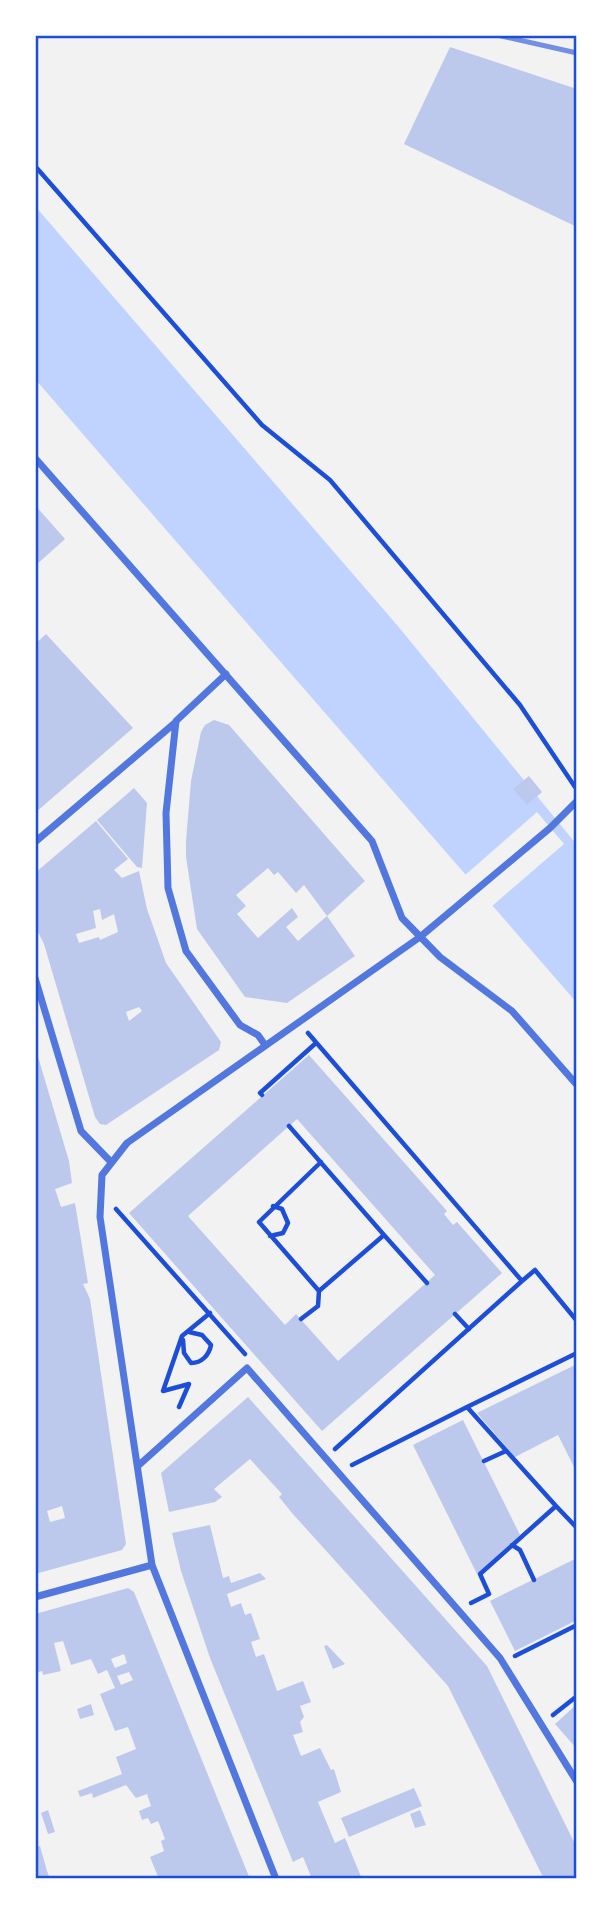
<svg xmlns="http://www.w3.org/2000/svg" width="612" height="1914" font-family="Poppins,sans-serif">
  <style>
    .water { fill: #bfd3fe }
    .pier { fill: #f2f2f2 }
    .building { fill: #bdc9ec; fill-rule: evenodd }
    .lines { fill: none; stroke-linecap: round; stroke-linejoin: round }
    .path { stroke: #1d4ed8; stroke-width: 4.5 }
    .minor { stroke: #5277de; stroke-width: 7 }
    .rail { stroke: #7290e2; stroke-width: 5 }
    .neatline { fill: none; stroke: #1d4ed8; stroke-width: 2.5 }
  </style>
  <rect width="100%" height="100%" fill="#f2f2f2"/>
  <path class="water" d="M35 206 397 625 577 845V1003L35 379Z"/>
  <path class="pier" d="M537 812 564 844 491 907 464 876Z"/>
  <path class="building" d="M450 47 577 89V227L404 144Z
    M35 505 65 539 35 566Z
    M46 634 133 728 35 813V644Z
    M214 720 229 725 365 881 327 916 355 956 287 1003 245 997 197 929 186 857V841L191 781 201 732 205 725ZM268 868 274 875 278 872 296 893 304 885 327 916 298 941 286 927 298 917 292 908 258 938 237 914 246 906 236 895Z
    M529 776 542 792 527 805 513 789Z
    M134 788 147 803 142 868 137 867 97 820Z
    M96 821 128 859 114 870 122 878 139 871 147 909 166 963 221 1042 219 1050 106 1125 100 1124 95 1117 44 944 35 926V873ZM100 909 102 920 114 914 118 932 100 940 99 937 79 943 76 934 96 928 93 911ZM139 1007 142 1011 129 1021 126 1012Z
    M36 1050 69 1161 72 1183 55 1189 61 1207 75 1203 88 1283 83 1284 90 1299 126 1544 122 1550 35 1574ZM62 1506 65 1518 50 1522 47 1511Z
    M309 1055 447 1211 444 1214 453 1225 457 1222 502 1273 322 1431 129 1213ZM297 1119 435 1275 338 1361 296 1314 285 1325 188 1216Z
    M577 1364V1473L558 1435 515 1457 477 1413Z
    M248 1397 487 1666 577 1848V1879H544L448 1686 292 1513 279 1497 282 1494 250 1459 214 1489 222 1497 215 1502 169 1512 161 1473Z
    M463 1420 520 1535 477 1574 413 1445Z
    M210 1525 223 1578 229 1576 231 1583 260 1573 266 1579 227 1594 231 1607 241 1603 245 1615 251 1613 260 1639 251 1642 256 1657 264 1654 277 1691 303 1681 311 1702 300 1706 304 1717 300 1722 303 1732 293 1735 301 1756 320 1748 331 1770 334 1769 341 1792 318 1802 335 1843 345 1838 362 1879H312L303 1857 293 1862 210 1658 181 1571 172 1533Z
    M577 1558V1620L515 1651 490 1601Z
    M128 1588 134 1592 250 1879H159L150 1857 164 1851 161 1841 165 1839 158 1821 151 1824 148 1818 142 1820 139 1811 151 1806 147 1794 136 1798 126 1785 93 1798 92 1793 80 1797 78 1791 122 1774 116 1757 136 1749 128 1727 115 1731 100 1694 115 1688 107 1670 98 1674 91 1659 71 1665 63 1641 54 1643 61 1671 43 1675 42 1671 35 1673V1614ZM124 1654 127 1663 115 1668 111 1659ZM129 1672 133 1680 121 1685 117 1676Z
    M327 1645 345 1664 333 1669 324 1646Z
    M91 1704 94 1715 80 1719 77 1709Z
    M577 1704V1749L555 1724Z
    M414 1788 422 1806 349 1837 341 1818Z
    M48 1810 55 1832 48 1834 41 1813Z
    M420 1810 426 1825 415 1828 410 1814Z
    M40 1846 47 1871 50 1879H35V1847Z"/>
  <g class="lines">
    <path class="path" d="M35 166 262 425 330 480 520 705 575 787
      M308 1033 522 1281 335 1449
      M262 1095 260 1093 316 1043
      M289 1126 384 1235 319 1291 318 1306 301 1319
      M116 1209 245 1354
      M384 1235 427 1283
      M270 1236 283 1233 288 1223 282 1209 273 1206
      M522 1281 535 1270 577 1321
      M319 1291 259 1222 321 1162
      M455 1314 469 1329
      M183 1340 184 1353 191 1363C202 1363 209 1355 211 1345L202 1335 189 1332
      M179 1407 189 1384 163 1391 182 1336 210 1313
      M467 1407 577 1353
      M484 1461 506 1451
      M352 1465 467 1407 556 1506 480 1574 489 1594 471 1603
      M556 1506 577 1528
      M512 1545 520 1550 534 1580
      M515 1656 577 1625
      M553 1715 577 1696"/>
    <path class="minor" d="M35 458 372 841 402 918 440 957 512 1011 577 1085
      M226 674 176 721 166 813 168 888 186 951 240 1025 258 1035 265 1045
      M35 842 176 722
      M35 978 81 1131 110 1161
      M139 1465 247 1368 500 1658 577 1782
      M35 1597 152 1565
      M276 1879 152 1565 100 1217 102 1175 127 1143 420 937 550 828 577 801"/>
    <path class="rail" d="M497 35 577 53
      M573 35 577 36"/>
  </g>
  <rect width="612" height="1914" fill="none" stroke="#ffffff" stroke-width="74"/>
  <rect x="37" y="37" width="538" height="1840" class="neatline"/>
</svg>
